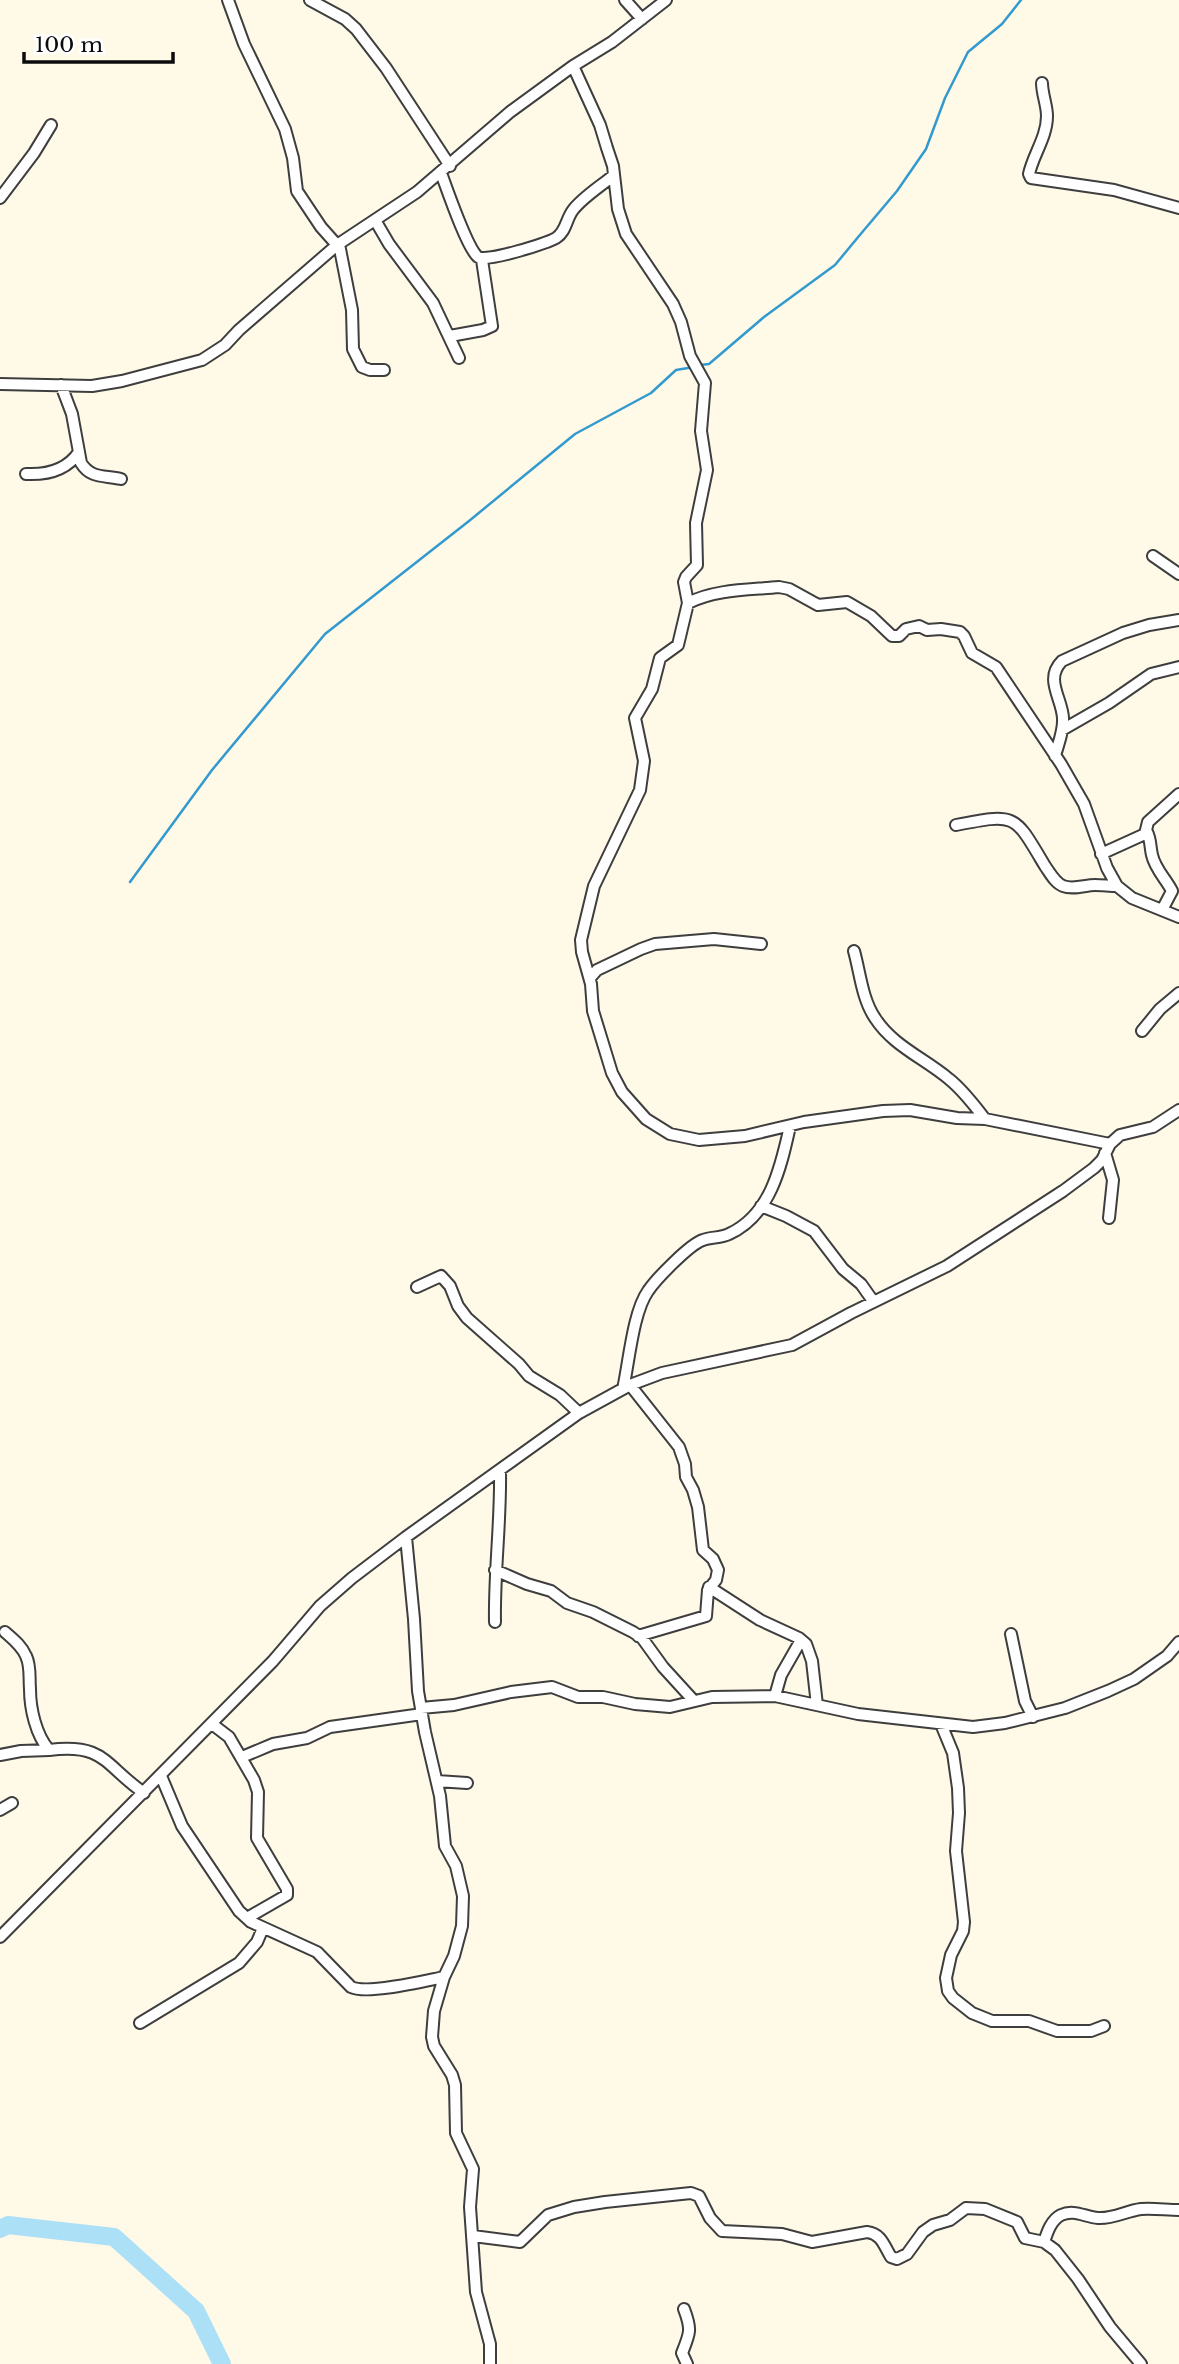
<svg xmlns="http://www.w3.org/2000/svg" width="1179" height="2364" font-family="'Libre Baskerville',serif">
  <style>
    .lines { fill: none; stroke-linecap: round; stroke-linejoin: round }
    .stream { stroke: #329acf; stroke-width: 2.5 }
    .river { stroke: #ace0f7; stroke-width: 18 }
    .minor-casing { stroke: #3e3e3e; stroke-width: 14 }
    .minor { stroke: #fff; stroke-width: 10 }
  </style>
  <rect width="100%" height="100%" fill="#fff9e8"/>
  <g class="lines">
    <path class="stream" d="M700 365 709 364 764 317 835 265 859 236 897 191 926 149 945 98 968 52 1002 24 1021 0
      M130 882 212 770 325 634 469 521 575 434 651 393 676 370 694 367"/>
    <path class="river" d="M0 2229 8 2225 114 2237 196 2311 222 2364"/>
    <g class="minor-casing">
      <path id="minor" d="M228 0 244 44 285 129 293 158 297 191 321 227 337 245
        M310 0 345 19 356 29 386 68 450 166
        M625 0 642 19
        M573 66 600 125 607 148 613 166 618 209 626 234 673 304 681 322 690 356 705 383 701 431 707 470 696 523 697 565 686 577 684 582 688 603 678 645 660 658 652 689 635 718 644 761 640 790 594 886 581 940 582 952 591 984 593 1011 612 1073 622 1092 646 1119 670 1134 699 1140 745 1136 804 1122 883 1111 910 1110 957 1118 985 1119 1110 1144
        M1042 83C1042 94 1047 105 1047 116 1047 137 1033 155 1029 174L1031 178 1114 190 1179 208
        M441 173C447 189 467 248 478 257 485 263 547 243 556 238 566 232 566 219 573 210 583 197 601 186 614 175
        M0 198 34 153 51 125
        M375 220 389 244 433 303 459 358
        M339 244 352 310 353 349 362 367 370 370H384
        M450 336 483 330 492 326 482 260
        M0 384 92 386 122 381 202 360 225 345 239 330 337 245 417 192 510 112 573 66 612 42 666 0
        M61 385 72 414 81 463C91 479 104 475 121 479
        M26 474C47 475 67 470 79 452
        M1153 556 1179 574
        M688 603C716 589 749 590 779 587L789 589 818 605 847 602 871 616 892 636H899L906 629 919 626 927 630 941 629 960 632 964 636 972 653 996 667 1061 764 1084 804 1107 868 1117 886 1132 898 1179 917
        M1062 730 1109 703 1151 674 1179 667
        M1055 756C1058 744 1064 731 1063 718 1062 698 1044 679 1062 661L1123 633 1149 625 1179 620
        M956 825C1017 813 1014 814 1045 866 1050 873 1055 883 1063 886 1073 890 1085 885 1095 885 1102 885 1110 886 1117 886
        M1147 832C1151 840 1150 847 1152 855 1155 869 1166 879 1172 891L1162 910
        M1101 854 1145 834 1148 822 1179 794
        M854 951C860 972 862 999 875 1018 893 1046 924 1058 949 1079 963 1090 974 1105 985 1119
        M590 978 597 970 641 949 655 944 714 939 761 944
        M1142 1031 1160 1009 1179 993
        M1105 1153 1113 1180 1109 1218
        M761 1206 786 1216 814 1231 843 1269 861 1284 873 1301
        M417 1287 441 1276 450 1286 458 1306 467 1318 519 1364 529 1376 560 1395 579 1413
        M630 1385 679 1447 685 1464 686 1477 693 1490 698 1507 703 1550 713 1559 718 1570 716 1580 708 1590 706 1616 638 1636
        M623 1389C629 1362 633 1312 648 1291 656 1279 690 1244 703 1240 711 1237 721 1238 729 1234 771 1215 781 1166 790 1126
        M406 1537 414 1619 418 1691 425 1732 440 1796 445 1846 456 1866 463 1896 462 1926 454 1956 444 1977 434 2011 432 2037 434 2046 452 2075 455 2085 456 2133 473 2169 470 2207 476 2292 490 2344V2364
        M495 1570 527 1584 551 1591 567 1603 593 1612 633 1632 642 1638 663 1667 694 1701
        M709 1587 760 1620 799 1638 806 1644 812 1661 817 1705
        M495 1622C494 1572 501 1522 500 1471
        M5 1632C13 1639 22 1646 26 1656 31 1666 29 1678 30 1689 30 1709 36 1735 49 1750 105 1743 104 1765 144 1793
        M1011 1634 1025 1701 1033 1717
        M775 1696 781 1675 801 1640
        M421 1708 454 1705 511 1692 552 1687 578 1697H603L635 1704 670 1707 712 1697 775 1696 858 1714 973 1727 1005 1723 1065 1708 1108 1691 1134 1679 1167 1656 1179 1642
        M212 1724 229 1737 254 1780 258 1792 257 1838 287 1889V1895L247 1918
        M941 1724 953 1753 958 1788 959 1813 956 1851 964 1922 963 1931 951 1955 946 1978 948 1991 953 1998 972 2013 992 2021H1029L1057 2031H1091L1104 2026
        M0 1755 21 1751 49 1750
        M242 1757 273 1744 307 1738 330 1727 422 1714
        M161 1776 182 1826 239 1911 251 1922 317 1952 351 1987C367 1995 424 1981 444 1977
        M437 1781 467 1783
        M0 1810 12 1803
        M0 1937 273 1661 320 1606 352 1578 406 1537 579 1413 630 1385 662 1373 792 1345 851 1313 947 1266 1063 1191 1094 1168 1102 1160 1110 1144 1120 1135 1153 1127 1179 1110
        M140 2023 239 1963 257 1942 263 1928
        M473 2236 520 2242 548 2215 574 2207 605 2202 691 2193 699 2196 710 2218 722 2231 782 2234 812 2242 867 2232C882 2234 884 2246 891 2257L897 2259 907 2254 923 2232 933 2225 950 2220 966 2208 985 2209 1017 2222 1025 2238 1044 2242 1055 2250 1078 2279 1110 2327 1141 2364
        M1044 2242C1047 2233 1051 2220 1061 2215 1074 2209 1085 2217 1098 2218 1113 2219 1126 2211 1141 2209 1153 2208 1167 2210 1179 2210
        M684 2309C692 2330 690 2333 682 2353L687 2364"/>
    </g>
    <use href="#minor" class="minor"/>
  </g>
  <path d="M24 52v10h149v-10" fill="none" stroke="#0b0b0b" stroke-width="3.5"/>
  <text x="35" y="52" font-size="21" fill="#0b0b0b" stroke="#ffffff" stroke-width="5" paint-order="stroke">100 m</text>
</svg>
